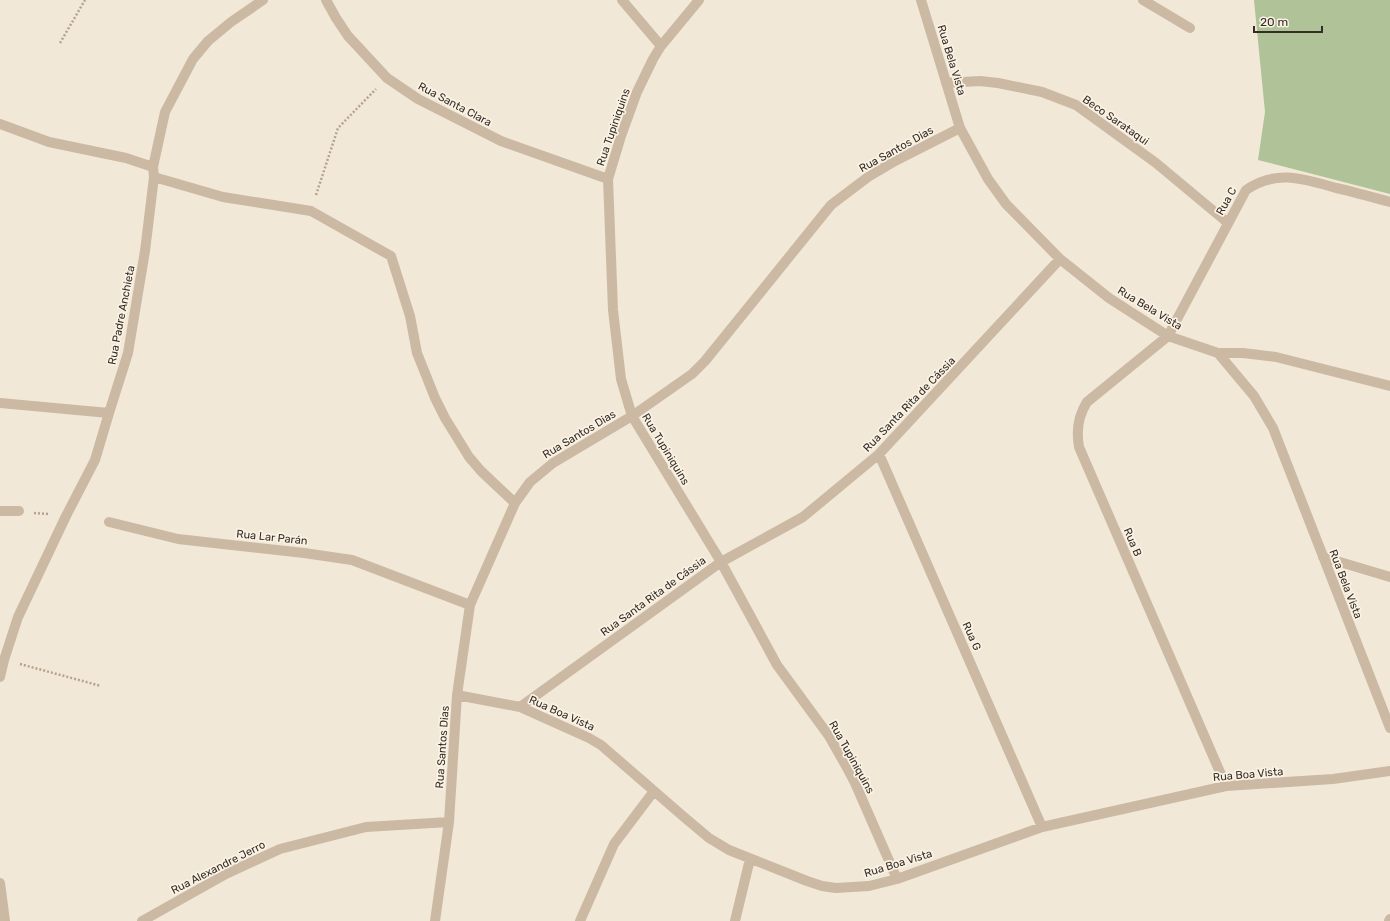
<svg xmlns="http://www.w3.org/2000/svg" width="1390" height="921" font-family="Rubik,sans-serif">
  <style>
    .green { fill: #b0c297 }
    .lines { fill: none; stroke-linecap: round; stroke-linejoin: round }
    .path { stroke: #b7a38d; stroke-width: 2.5; stroke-dasharray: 2 2; stroke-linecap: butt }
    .street { stroke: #cbb9a3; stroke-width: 10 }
    .labels { text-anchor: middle; stroke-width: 3.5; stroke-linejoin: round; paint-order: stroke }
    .street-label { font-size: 11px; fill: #352c25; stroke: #faf2e4 }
  </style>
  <rect width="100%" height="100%" fill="#f2e8d7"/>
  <path class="green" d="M1254 0H1390V194L1258 160 1265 112Z"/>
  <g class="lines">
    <path class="path" d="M60 43 85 0
      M316 195 338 128 376 89
      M34 513 49 514
      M20 664 101 686"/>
    <path class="street" d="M326 0 336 18 348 36 387 78 418 99 501 141 608 179
      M622 0 661 46
      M699 0 661 46 653 59 637 92 621 136 608 179 613 310 621 379 632 416 721 562 777 665 829 736 846 766 855 783 897 879
      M921 0 960 128 988 179 1006 204 1060 259 1109 298 1168 336 1218 353 1254 396 1273 428 1390 728
      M1143 0 1190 28
      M946 83 980 81 998 83 1042 92 1076 105 1156 163 1228 223
      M0 124 49 142 126 158 153 167
      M154 177 223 197 311 211 391 256 410 316 417 353 435 398 445 418 469 457 481 471 515 503
      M1218 353H1243L1276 357 1390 386
      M0 403 109 413
      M879 454 1042 827
      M0 511H19
      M109 522 178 539 304 553 352 560 470 605
      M1323 557 1390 577
      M0 677 4 660 18 617 66 516 95 460 109 413 128 353 145 251 154 177 153 167 165 112 193 59 208 41 231 22 263 0
      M457 695 520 707 589 738 601 745 684 817 709 838 729 850 807 881 822 886 836 888 869 886 897 879 1042 827 1226 786 1333 779 1390 771
      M520 707 721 562 803 517 879 454 1060 259
      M1226 786 1079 447C1076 430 1078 416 1087 402L1168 336 1246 190C1276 169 1304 179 1336 188 1354 192 1372 197 1390 202
      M0 883 5 921
      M142 921 226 874 280 849 366 827 449 822
      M435 921 449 822 457 695 470 605 515 503 530 482 553 463 632 416 692 374 705 361 831 205 868 177 895 161 960 128
      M580 921 614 844 654 791
      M735 921 750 859
      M1389 921 1390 919"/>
  </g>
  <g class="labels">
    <g class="street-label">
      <text transform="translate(952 60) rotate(73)" y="4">Rua Bela Vista</text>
      <text transform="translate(455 104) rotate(28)" y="4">Rua Santa Clara</text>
      <text transform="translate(1116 120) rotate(35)" y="4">Beco Sarataqui</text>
      <text transform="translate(613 127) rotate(-71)" y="4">Rua Tupiniquins</text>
      <text transform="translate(896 149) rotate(-29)" y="4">Rua Santos Dias</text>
      <text transform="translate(1226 201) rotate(-61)" y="4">Rua C</text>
      <text transform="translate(1150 308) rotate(31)" y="4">Rua Bela Vista</text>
      <text transform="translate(121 315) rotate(-79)" y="4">Rua Padre Anchieta</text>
      <text transform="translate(909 404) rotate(-46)" y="4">Rua Santa Rita de Cássia</text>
      <text transform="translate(579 434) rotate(-31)" y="4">Rua Santos Dias</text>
      <text transform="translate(666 449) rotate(59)" y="4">Rua Tupiniquins</text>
      <text transform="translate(272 537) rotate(6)" y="4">Rua Lar Parán</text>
      <text transform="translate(1133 542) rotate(67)" y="4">Rua B</text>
      <text transform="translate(1346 584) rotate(69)" y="4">Rua Bela Vista</text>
      <text transform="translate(653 596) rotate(-36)" y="4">Rua Santa Rita de Cássia</text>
      <text transform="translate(972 636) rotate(66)" y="4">Rua G</text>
      <text transform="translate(562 713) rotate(24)" y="4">Rua Boa Vista</text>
      <text transform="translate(442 747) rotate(-86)" y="4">Rua Santos Dias</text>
      <text transform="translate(852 757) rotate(61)" y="4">Rua Tupiniquins</text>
      <text transform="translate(1248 774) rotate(-5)" y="4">Rua Boa Vista</text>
      <text transform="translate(898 863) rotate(-17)" y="4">Rua Boa Vista</text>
      <text transform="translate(218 867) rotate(-27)" y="4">Rua Alexandre Jerro</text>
    </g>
  </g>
  <path d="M1254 26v6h68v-6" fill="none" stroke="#352c25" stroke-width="2"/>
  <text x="1260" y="26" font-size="12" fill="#352c25" stroke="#faf2e4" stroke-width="3" paint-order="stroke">20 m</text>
</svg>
